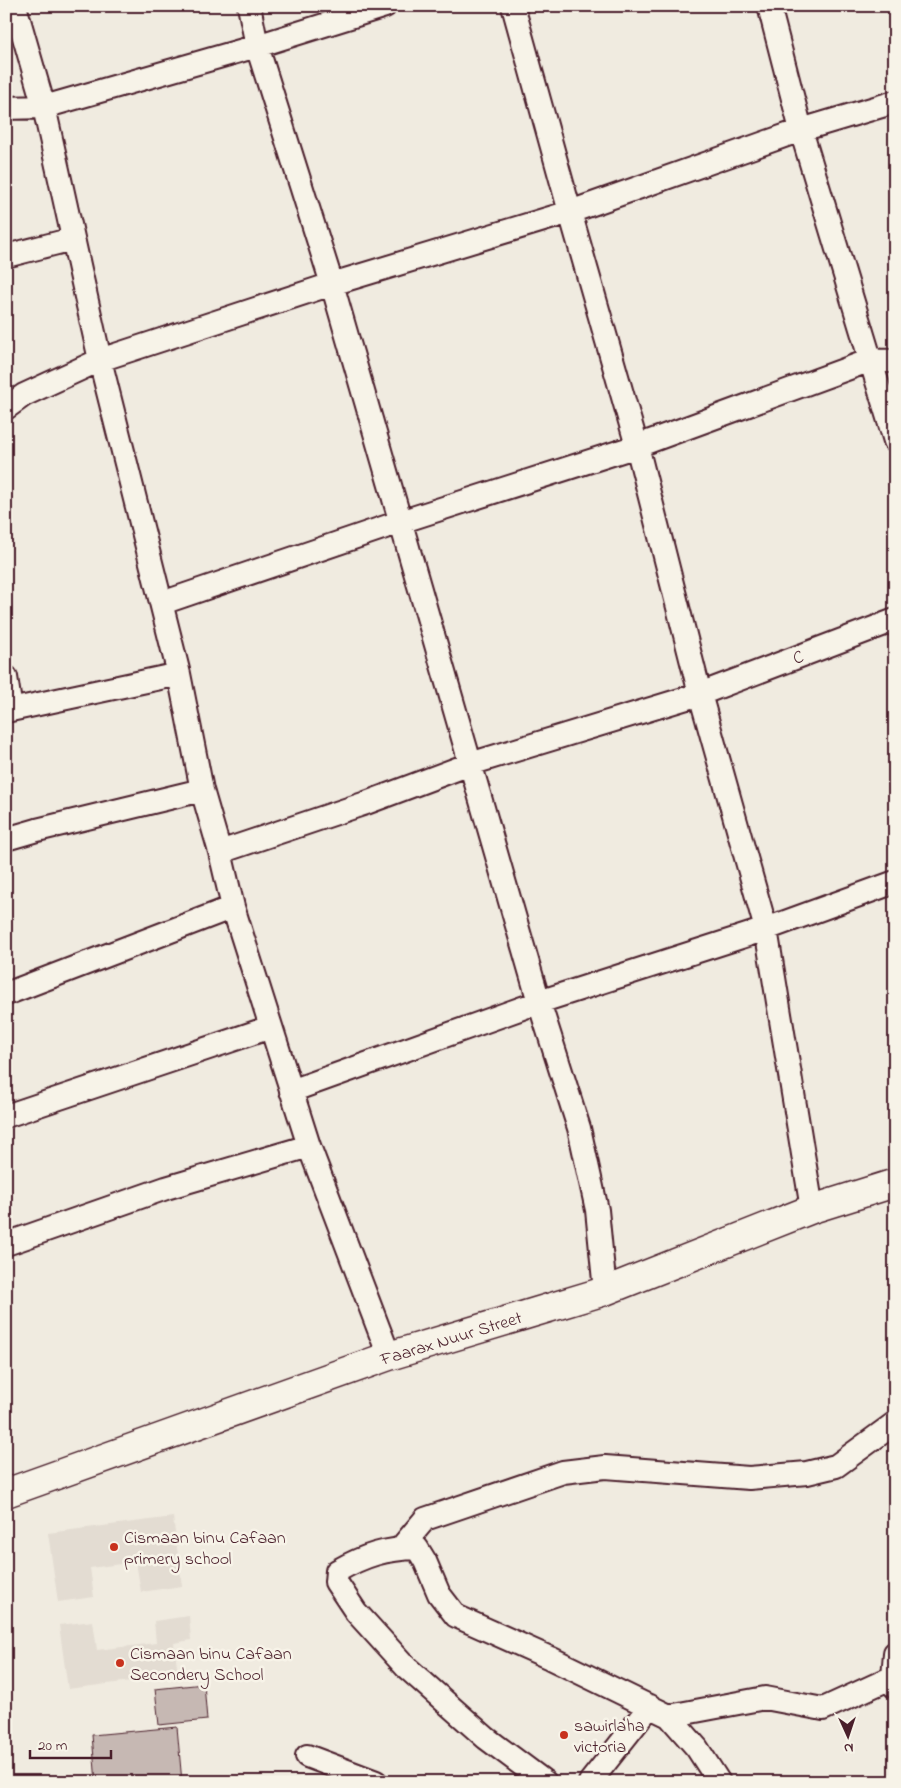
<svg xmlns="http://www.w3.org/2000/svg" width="901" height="1788" font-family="'Indie Flower',sans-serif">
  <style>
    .built { fill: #e3dcd2 }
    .building { fill: #c6b8b3; stroke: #4a1f2b }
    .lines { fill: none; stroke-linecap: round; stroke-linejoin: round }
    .street-casing { stroke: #4a1f2b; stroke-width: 26 }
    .secondary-casing { stroke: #4a1f2b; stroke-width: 31 }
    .street { stroke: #f7f3e8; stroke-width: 22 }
    .secondary { stroke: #f7f3e8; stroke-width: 28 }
    .poi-dot { fill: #c8321e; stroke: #f7f3e8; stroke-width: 2 }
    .labels { text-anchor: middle; stroke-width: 5; stroke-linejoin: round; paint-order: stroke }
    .street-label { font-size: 18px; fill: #4a1f2b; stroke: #f7f3e8 }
    .poi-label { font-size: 18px; fill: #4a1f2b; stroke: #f7f3e8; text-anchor: start }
  </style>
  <rect width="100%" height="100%" fill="#f0ebe0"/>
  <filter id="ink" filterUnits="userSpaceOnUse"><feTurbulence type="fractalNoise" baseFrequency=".02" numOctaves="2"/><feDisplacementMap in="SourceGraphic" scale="10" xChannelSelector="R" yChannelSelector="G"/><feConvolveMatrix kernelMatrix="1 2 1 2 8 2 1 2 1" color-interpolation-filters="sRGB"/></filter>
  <g filter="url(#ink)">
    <path class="built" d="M173 1517 182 1586 141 1592 136 1562 90 1568 94 1597 58 1602 48 1533Z
      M189 1616 191 1640 174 1643 178 1675 68 1689 59 1625 93 1621 97 1650 156 1643 154 1621Z"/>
    <path class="building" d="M204 1684 207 1720 159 1725 155 1689Z
      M177 1727 182 1782H96L92 1735Z"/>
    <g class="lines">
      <g class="street-casing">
        <path id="street" d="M15 6 44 107 100 360 179 674 202 790 220 852 233 907 309 1146 389 1356
          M249 6 257 46 332 284 539 1002 579 1128 597 1210 605 1291
          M513 6 570 212 637 446 700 694 766 929 812 1209
          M769 6 801 130 895 441
          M6 108 44 107 257 46 385 6
          M6 256 73 239
          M6 408 24 395 100 360 332 284 570 212 801 130 895 102
          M162 603 400 522 637 446 871 360 895 361
          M6 677 11 710
          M6 711 179 674
          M6 839 37 830 202 790
          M220 852 366 803 470 764 700 694 895 620
          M6 994 233 907
          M291 1091 539 1002 766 929 895 882
          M6 1116 271 1027
          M6 1244 166 1188 309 1146
          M400 1549 425 1519 563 1472 605 1467 749 1478 807 1473 836 1466 895 1423
          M895 1653 893 1677 895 1687
          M669 1716 765 1698 823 1709 893 1677
          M307 1756 376 1782
          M545 1782 486 1738 406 1667 356 1612 336 1582 337 1571C365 1555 385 1549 417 1548L425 1561 439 1594 456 1616 550 1658 669 1716 697 1748 719 1782
          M590 1782 650 1706"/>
      </g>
      <g class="secondary-casing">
        <path id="secondary" d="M6 1493 389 1356 605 1291 812 1209 895 1183"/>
      </g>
      <use href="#street" class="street"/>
      <use href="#secondary" class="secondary"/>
    </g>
  </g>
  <g class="poi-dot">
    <circle cx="114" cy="1547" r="5"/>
    <circle cx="120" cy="1663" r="5"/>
    <circle cx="564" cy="1735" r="5"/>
  </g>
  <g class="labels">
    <g class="street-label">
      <text transform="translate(798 657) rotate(-21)" y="6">C</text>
      <text transform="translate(451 1338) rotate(-17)" y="6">Faarax Nuur Street</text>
    </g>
    <g class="poi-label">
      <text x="124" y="1543">Cismaan binu Cafaan<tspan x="124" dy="21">primery school</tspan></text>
      <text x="130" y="1659">Cismaan binu Cafaan<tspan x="130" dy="21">Secondery School</tspan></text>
      <text x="574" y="1731">sawirlaha<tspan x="574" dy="21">victoria</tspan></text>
    </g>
  </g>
  <rect width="901" height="1788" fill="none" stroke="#f7f3e8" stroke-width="25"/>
  <rect x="12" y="12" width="876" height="1763" fill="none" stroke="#4a1f2b" stroke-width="2" filter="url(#ink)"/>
  <g transform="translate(848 1736) rotate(177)" stroke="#f7f3e8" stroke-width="4" paint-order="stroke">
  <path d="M0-4L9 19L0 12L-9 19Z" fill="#4a1f2b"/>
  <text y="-8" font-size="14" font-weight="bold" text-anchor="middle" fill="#4a1f2b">N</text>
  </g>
  <path d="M30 1750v8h81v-8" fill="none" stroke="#4a1f2b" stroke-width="2.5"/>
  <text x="38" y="1750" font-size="15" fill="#4a1f2b" stroke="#f7f3e8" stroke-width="4" paint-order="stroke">20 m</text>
</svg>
